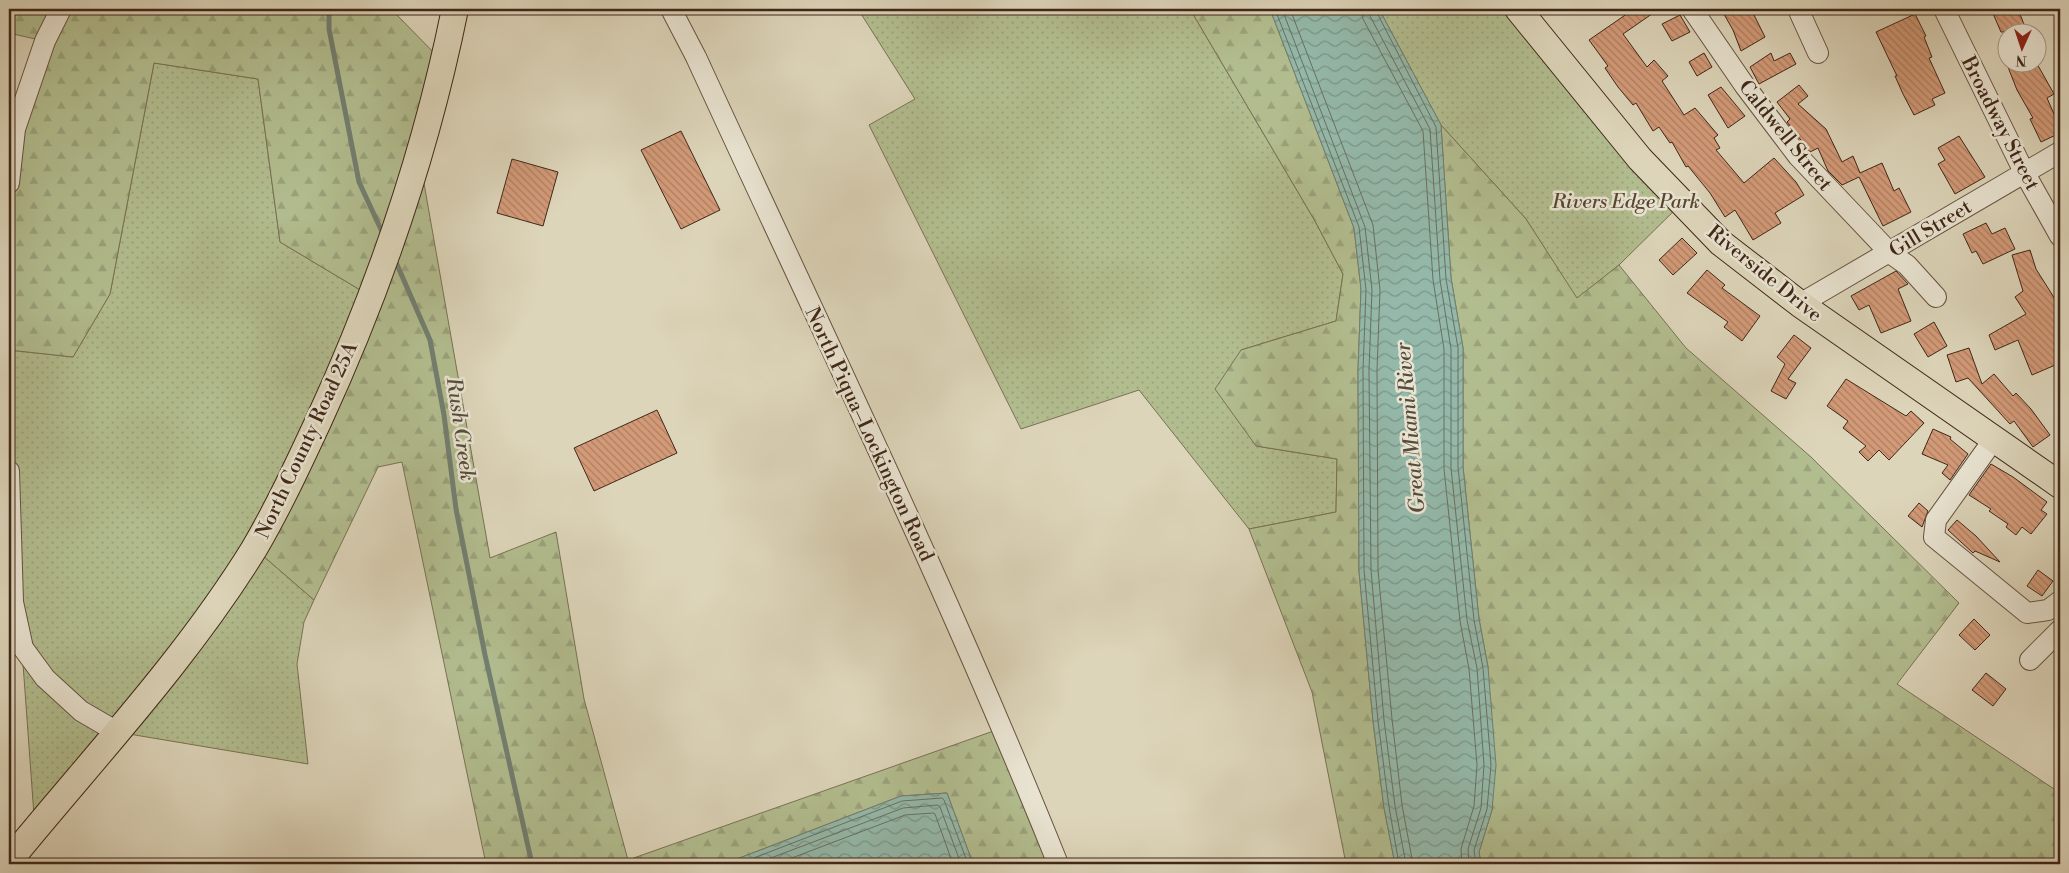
<svg xmlns="http://www.w3.org/2000/svg" width="2069" height="873" font-family="'Libre Bodoni',serif">
  <style>
    .grass { fill: url(#grass-dots); stroke: #797254 }
    .forest { fill: url(#forest-firs); stroke: #797254 }
    .water { fill: url(#water-waves); stroke: #727f70 }
    .lines { fill: none; stroke-linecap: round; stroke-linejoin: round }
    .shore { stroke: #6a7061; stroke-width: 1 }
    .stream { stroke: #727f70; stroke-width: 5 }
    .building { fill: url(#building-back-hatch); stroke: #402718 }
    .minor-casing { stroke: #675240; stroke-width: 22 }
    .major-casing { stroke: #402718; stroke-width: 28 }
    .minor { stroke: #e9e4d2; stroke-width: 20 }
    .major { stroke: #ddd5ba; stroke-width: 26 }
    .labels { text-anchor: middle; stroke-width: 5; stroke-linejoin: round; paint-order: stroke }
    .street-label { font-size: 20px; fill: #402718; stroke: #e9e4d2 }
    .park-label { font-size: 20px; font-style: italic; fill: #574530; stroke: #e9e4d2 }
    .water-label { font-size: 21px; font-style: italic; fill: #554c3c; stroke: #e9e4d2 }
  </style>
  <defs>
    <pattern id="grass-dots" width="8" height="8" patternUnits="userSpaceOnUse" patternTransform="scale(1.25)"><rect width="8" height="8" fill="#b2bd8f"/><path d="M2 2h.1M6 6h.1" fill="none" stroke="#9aa27b" stroke-width="1.8" stroke-linecap="round"/></pattern>
    <pattern id="forest-firs" width="22" height="20" patternUnits="userSpaceOnUse" patternTransform="scale(1.25)"><rect width="22" height="20" fill="#b2bd8f"/><path d="M5 1l3.5 6h-7zM16 11l3.5 6h-7z" fill="#9aa27b"/></pattern>
    <pattern id="water-waves" width="16" height="10" patternUnits="userSpaceOnUse" patternTransform="scale(1.25)"><rect width="16" height="10" fill="#94b9aa"/><path d="M0 5q4-4 8 0t8 0" fill="none" stroke="#7a9689"/></pattern>
    <pattern id="building-back-hatch" width="6" height="6" patternUnits="userSpaceOnUse" patternTransform="scale(1.25)"><rect width="6" height="6" fill="#d39a78"/><path d="M-1 5l2 2M0 0l6 6M5-1l2 2" fill="none" stroke="#ad7e61"/></pattern>
  </defs>
  <rect width="100%" height="100%" fill="#ddd5ba"/>
  <filter id="stains"><feTurbulence type="fractalNoise" baseFrequency=".004" numOctaves="4"/><feColorMatrix values="0 0 0 0 .2 0 0 0 0 .09 0 0 0 0 .02 0 0 0 .5 -.17"/></filter>
  <radialGradient id="worn" r=".72"><stop offset=".6" stop-color="#630" stop-opacity="0"/><stop offset="1" stop-color="#630" stop-opacity=".3"/></radialGradient>
  <path class="grass" d="M858 9H1190L1315 221 1343 274 1336 321 1241 350 1256 446 1337 459 1336 512 1249 529 1139 390 1021 429 869 125 915 99Z
    M1379 9H1518L1682 203 1619 265 1577 299 1526 219 1441 125Z
    M154 63 258 79 280 242 372 297 254 548 314 600 304 622 297 664 308 764 117 732 35 829 9 471V350L73 357 110 294Z"/>
  <path class="forest" d="M9 9H391L444 63 419 155 490 558 556 532 584 699 628 860 1002 728 1058 864H973L947 793 901 796 724 864H486L402 462 378 467 314 600 254 548 372 297 280 242 258 79 154 63 110 294 73 357 9 350V183L44 41 9 33Z
    M1190 9H1270L1354 228 1361 289 1358 370 1359 571 1373 721 1384 808 1395 864H1346L1312 692 1249 529 1336 512 1337 459 1256 446 1215 389 1241 350 1336 321 1343 274 1315 221Z
    M1441 125 1526 219 1577 298 1619 265 1686 348 1811 457 1959 603 1897 684 2060 793V864H1481L1479 852 1492 810 1488 667 1479 619 1463 467V348L1451 278Z"/>
  <path class="water" d="M1270 9H1379L1441 125 1451 278 1463 348V467L1479 619 1488 667 1496 765 1492 810 1479 852 1481 864H1395L1384 808 1373 721 1359 571 1358 370 1361 289 1354 228Z
    M947 793 973 864H724L901 796Z"/>
  <g class="lines">
    <path class="shore" d="M1275 9 1359 227 1366 290 1363 370 1364 570 1378 721 1389 807 1399 864
      M1282 9 1365 227 1372 290 1369 370 1371 570 1384 720 1395 806 1406 864
      M1290 9 1373 225 1380 290 1377 370 1378 570 1392 719 1402 805 1413 864
      M1361 9 1363 19 1423 131 1433 280 1444 349V469L1460 621 1469 669 1477 765 1474 806 1461 849 1462 864
      M1369 9 1370 16 1430 129 1440 280 1451 349V468L1467 620 1477 668 1484 765 1481 808 1468 849 1469 864
      M1375 9 1436 127 1446 279 1458 348V467L1474 620 1483 668 1491 765 1487 809 1474 850 1476 864
      M738 864 902 801 942 798 944 800 968 864
      M755 864 903 808 938 805 940 807 961 864
      M776 864 905 815 933 813 935 814 953 864"/>
    <path class="stream" d="M329 9V29L359 182 384 236
      M395 260 430 340 444 415 456 509 485 655 532 864"/>
  </g>
  <path class="building" d="M1634 9H1659L1623 34 1647 67 1654 60 1668 76 1662 81 1684 115 1695 108 1718 135 1714 138 1720 148 1716 150 1744 183 1774 158 1796 182 1804 195 1775 213 1781 223 1753 240 1735 210 1725 217 1710 193 1688 166 1686 167 1672 142 1670 143 1659 127 1653 131 1636 103 1633 105 1618 87 1605 68 1608 66 1589 40Z
    M1721 9H1751L1765 37 1741 51 1733 30Z
    M1991 9H2018L2027 32H2001Z
    M1915 14 1926 36 1924 37 1932 57 1929 58 1945 93 1932 99 1935 105 1914 115 1903 94 1895 76H1897L1876 32Z
    M1680 15 1690 32 1672 41 1662 24Z
    M1704 53 1712 67 1697 76 1689 62Z
    M1771 53 1774 61 1790 53 1796 64 1759 84 1750 67Z
    M2006 62H2036L2054 94 2047 98 2060 128V133L2041 142 2030 119 2033 118 2017 90Z
    M1799 85 1808 96 1798 104 1826 129 1842 162 1853 156 1860 173 1882 163 1894 191 1899 188 1911 212 1883 226 1859 177 1842 185 1828 171 1818 148 1810 152 1807 148 1787 122 1790 119 1777 102Z
    M1721 87 1745 116 1728 128 1708 95Z
    M681 131 720 210 681 229 641 150Z
    M1959 136 1985 177 1955 194 1938 164 1945 160 1938 148Z
    M512 159 558 172 543 226 497 213Z
    M1986 223 1992 234 2005 228 2015 249 1983 264 1976 251 1972 253 1963 234Z
    M1682 238 1697 253 1673 275 1659 260Z
    M2030 250 2036 269 2060 307V363L2032 375 2018 340 1995 350 1989 335 2026 314 2015 297 2023 291 2012 255Z
    M1707 270 1725 285 1722 288 1760 316 1742 341 1724 327 1728 322 1687 293Z
    M1896 271 1908 284 1898 289 1911 321 1881 333 1869 305 1859 310 1851 296Z
    M1934 322 1947 346 1928 357 1914 334Z
    M1794 335 1811 348 1788 379 1796 383 1786 399 1771 391 1785 364 1777 357Z
    M1969 348 1982 384 1994 374 2013 396 2016 393 2031 409 2050 435 2033 447 2014 421 2010 424 1968 378 1956 382 1947 355Z
    M1846 379 1906 416 1911 411 1924 423 1889 460 1879 450 1868 461 1859 452 1866 446 1843 428 1848 421 1827 406Z
    M657 410 677 453 594 491 574 448Z
    M1933 429 1951 437 1950 439 1968 454 1950 480 1942 473 1948 465 1922 454Z
    M1991 464 2013 477 2047 502 2041 510 2047 514 2031 534 2022 527 2016 535 2006 527 2008 524 1989 511 1991 509 1969 495Z
    M1919 503 1928 511 1922 527 1908 516Z
    M1957 520 1976 536 2000 562 1975 551 1973 553 1948 530Z
    M2038 570 2053 581 2042 596 2027 586Z
    M1974 619 1990 635 1975 650 1959 635Z
    M1986 673 2006 689 1993 706 1972 690Z"/>
  <g class="lines">
    <g class="minor-casing">
      <path id="minor" d="M671 9 696 57C819 325 948 590 1058 864
        M1692 9 1745 86 1798 156 1890 253 1907 265 1936 297
        M1798 9 1818 53
        M1944 9 2024 172 2060 236
        M9 183 15 129 45 41 61 9
        M1800 304 2060 152
        M1994 439 1936 520 1934 537 2027 613 2048 610 2060 601
        M9 471 13 602 23 648 45 678 81 711 117 732
        M2030 660 2060 630"/>
    </g>
    <g class="major-casing">
      <path id="major" d="M1518 9 1640 159 1721 243 1800 304 2060 485
        M9 861C93 758 184 662 254 549 278 508 298 465 318 422 379 290 426 152 455 9"/>
    </g>
    <use href="#minor" class="minor"/>
    <use href="#major" class="major"/>
  </g>
  <g class="labels">
    <g class="street-label">
      <text transform="translate(2001 123) rotate(63)" y="7">Broadway Street</text>
      <text transform="translate(1786 135) rotate(51)" y="7">Caldwell Street</text>
      <text transform="translate(1930 228) rotate(-31)" y="7">Gill Street</text>
      <text transform="translate(1765 273) rotate(39)" y="7">Riverside Drive</text>
      <text transform="translate(870 434) rotate(65)" y="7">North Piqua–Lockington Road</text>
      <text transform="translate(306 440) rotate(-65)" y="7">North County Road 25A</text>
    </g>
    <g class="park-label">
      <text x="1626" y="208">Rivers Edge Park</text>
    </g>
    <g class="water-label">
      <text transform="translate(1410 428) rotate(-95)" y="7">Great Miami River</text>
      <text transform="translate(461 429) rotate(82)" y="7">Rush Creek</text>
    </g>
  </g>
  <rect width="2069" height="873" fill="none" stroke="#ddd5ba" stroke-width="30"/>
  <rect x="10" y="10" width="2049" height="853" fill="none" stroke="#402718" stroke-width="2.5"/>
  <rect x="15" y="15" width="2039" height="843" fill="none" stroke="#402718"/>
  <g transform="translate(2022 48) rotate(183)"><circle r="24" fill="#e9e4d2" stroke="#a59888"/>
  <path d="M0-4L9 19L0 12L-9 19Z" fill="#8f2418"/>
  <text y="-8" font-size="14" font-weight="bold" text-anchor="middle" fill="#402718">N</text>
  </g>
  <rect width="100%" height="100%" filter="url(#stains)"/>
  <rect width="100%" height="100%" fill="url(#worn)"/>
</svg>
